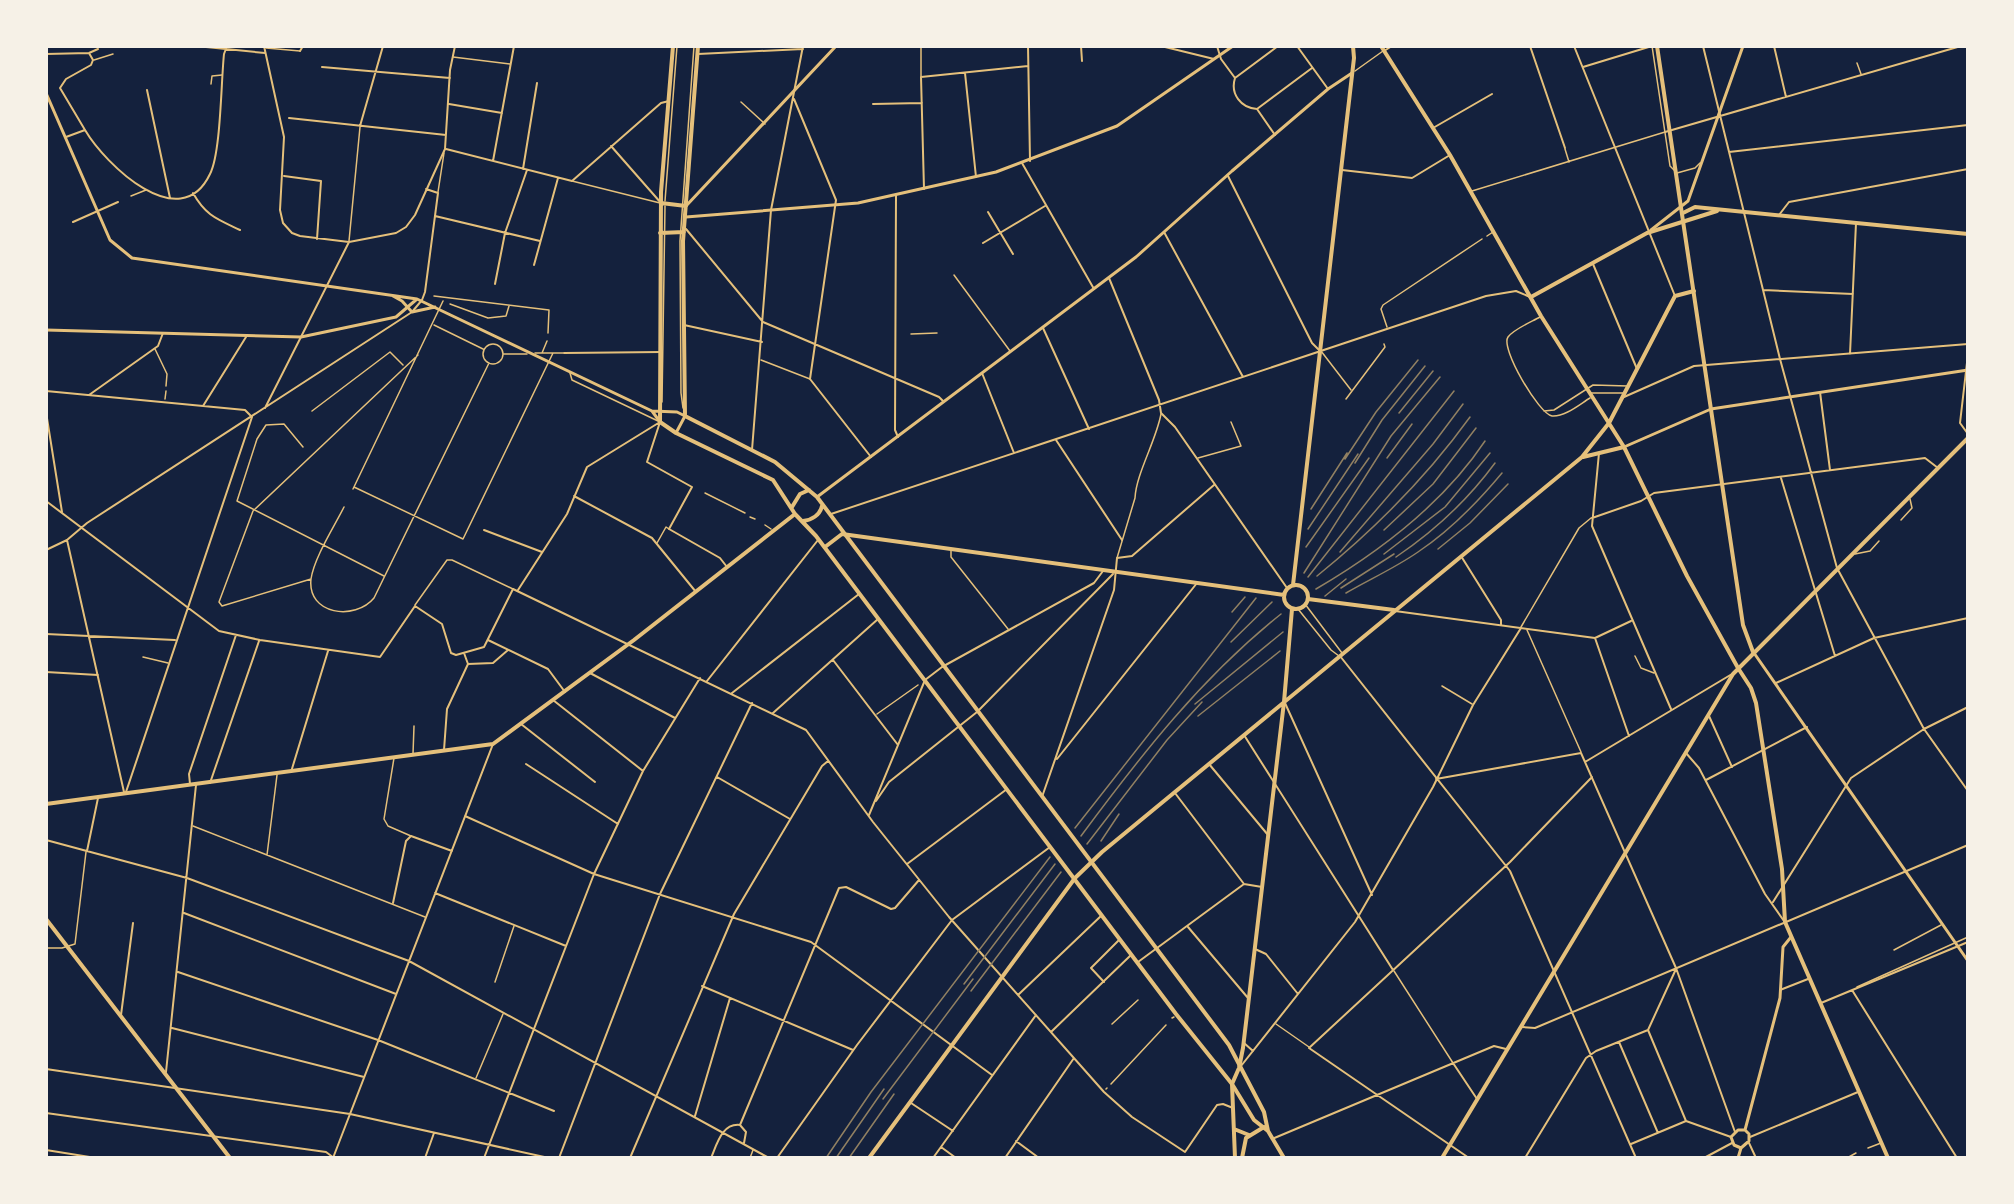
<svg xmlns="http://www.w3.org/2000/svg" width="2014" height="1204" font-family="'Space Grotesk',sans-serif">
  <style>
    .lines { fill: none; stroke-linecap: round; stroke-linejoin: round }
    .service { stroke: #e5c07b; stroke-width: 1.5 }
    .pedestrian { stroke: #e5c07b; stroke-width: 1.5 }
    .minor { stroke: #e5c07b; stroke-width: 2 }
    .tertiary { stroke: #e5c07b; stroke-width: 3 }
    .secondary { stroke: #e5c07b; stroke-width: 4 }
    .primary { stroke: #e5c07b; stroke-width: 4 }
    .rail { stroke: #918062; stroke-width: 1.5 }
  </style>
  <rect width="100%" height="100%" fill="#14213d"/>
  <g class="lines">
    <path class="service" d="M1652 46 1670 166 1674 170
      M266 48 300 51
      M1355 71 1383 51
      M211 84 212 76 222 75
      M741 102 765 124
      M1677 173 1695 168 1700 163
      M665 201 677 46
      M434 296 549 310 548 333
      M450 304 488 318 506 316 509 306
      M1540 317C1531 322 1514 329 1508 337 1500 348 1539 414 1552 416 1565 417 1580 404 1590 398
      M434 325 483 349
      M911 334 937 333
      M483 354a10 10 0 1 1 20 0a10 10 0 1 1-20 0Z
      M1321 351 1351 390
      M535 353H563
      M542 353 547 341
      M503 354H527
      M570 373 572 380 658 421
      M1590 393H1624
      M662 402 665 206
      M683 408 681 393 680 241 694 46
      M312 411 390 352 403 365
      M1544 411 1554 410 1593 385 1628 386
      M303 447 284 424 266 425 257 439 237 501 384 576
      M1198 458 1241 446 1231 422
      M354 487 463 539 553 353
      M353 489 443 301
      M344 507C334 527 314 558 311 579 307 615 355 621 374 598L489 363
      M1901 520 1912 508 1910 499
      M1855 554 1870 551 1879 541
      M311 579 222 606 219 602 253 511 418 355
      M1635 656 1641 668 1654 673
      M1442 686 1472 704
      M413 754 414 726
      M1894 950 1941 925
      M1857 987 1968 937
      M1112 1024 1138 1000
      M1868 1148 1881 1143
      M1847 1158 1856 1153"/>
    <path class="pedestrian" d="M921 46V76
      M1853 46V47
      M453 57 510 64
      M94 60 113 54
      M1857 63 1861 74
      M1565 149 1569 162
      M572 181 660 203
      M1472 191 1665 132
      M438 192 444 153
      M131 196 146 190
      M1487 236 1493 232
      M349 241 360 127
      M954 275 1010 351
      M1387 327 1381 309 1383 305 1482 239
      M155 349 167 374 166 386
      M761 360 810 379
      M165 399 166 391
      M1346 399 1385 347 1384 344
      M705 493 745 513
      M750 517 755 519
      M765 525 771 529
      M657 543 666 527 669 529
      M951 551V557L1008 629
      M1117 558 1135 498C1136 474 1156 441 1161 414
      M1305 604 1342 653
      M415 605 447 560H452L513 589
      M1298 609 1331 650 1339 656
      M1521 627 1579 528 1591 518
      M1527 630 1581 752
      M143 657 168 663
      M877 714 918 685
      M394 758 384 819 388 826 411 836
      M193 826 425 917
      M267 855 277 775
      M46 948H62L75 944 86 852
      M1394 971 1453 1063
      M495 982 514 926
      M1172 1018 1174 1017
      M1276 1024 1309 1047
      M476 1078 503 1014
      M1111 1084 1166 1025
      M1106 1089 1107 1088
      M750 1158 753 1150"/>
    <path class="minor" d="M196 46 265 53
      M264 46 284 137 280 210 283 223 292 233 300 236 349 242 396 233 406 227 415 215 445 149 450 70 455 46
      M1028 46 1030 161
      M1081 46 1082 61
      M1161 46 1214 59
      M1217 46 1221 59 1235 78C1230 94 1241 108 1257 109L1275 135
      M1297 46 1328 89
      M1530 46 1565 148
      M1574 46 1675 296
      M1703 46 1780 359 1837 568 1924 729 1968 791
      M1774 46 1786 97
      M300 51 303 46
      M1384 51 1392 46
      M46 54 89 53 98 49
      M698 54 803 49
      M322 67 450 78
      M1583 67 1652 46
      M965 73 976 177
      M1235 78 1278 46
      M147 90 170 198
      M794 99 836 200 810 379 871 457
      M449 104 502 113
      M873 104 922 103
      M1257 109 1312 68
      M289 118 446 135
      M360 126 383 46
      M1433 128 1492 94
      M85 130 60 88 66 79 91 65 93 60 89 53
      M1665 132 1961 46
      M66 137 85 130C105 164 180 237 210 174 221 153 221 81 224 54L227 46
      M611 146 661 203
      M446 149 572 181 661 103 669 101
      M1729 152 1968 125
      M493 161 514 46
      M1022 163 1094 289
      M523 169 537 83
      M1342 170 1412 178 1450 155
      M284 176 321 181 317 239
      M1228 176 1312 343 1320 351
      M924 189 921 77 1028 66
      M193 193C206 216 217 219 240 230
      M896 195 895 430 898 437
      M988 212 1013 254
      M1779 215 1789 202 1968 169
      M435 216 540 241
      M73 222 118 202
      M686 229 763 322 939 397 943 401
      M1164 232 1243 377
      M983 243 1045 206
      M1593 264 1637 369
      M534 265 558 178
      M1109 278 1159 400 1161 413 1175 427 1287 588
      M495 284 505 233 527 170
      M1763 290 1853 294
      M684 325 762 342
      M1043 328 1089 429
      M564 353 661 352
      M1850 354 1856 223
      M1968 354 1960 423 1968 434
      M982 373 1014 453
      M46 391 245 410 252 417 126 792
      M1820 392 1830 470
      M89 395 158 346 163 333
      M1624 397 1694 366 1968 344
      M203 406 246 337
      M265 408 349 242
      M46 412 62 512
      M660 422 647 462 692 487 669 529 720 558 727 567
      M1056 440 1122 540
      M752 450 771 210 803 46
      M1599 453 1592 526 1671 709
      M1781 478 1835 656
      M574 496 652 538 696 592
      M46 501 219 631 260 640 380 657 415 606 442 624 451 653 456 655 484 647 513 589 806 730 873 822 949 917 1104 1092 1132 1117 1185 1152 1217 1105 1223 1104 1233 1108
      M831 514 1486 296 1516 291 1530 297
      M1592 518 1641 501 1654 493 1925 458 1938 468
      M484 530 542 552
      M67 540 124 792
      M46 550 67 540 87 523 412 312 422 300 425 292 438 193 426 189
      M1461 556 1501 620V625
      M518 590 567 514 587 467 660 422
      M1395 611 1595 638
      M46 634 175 640
      M488 640 548 669 565 692
      M1340 656 1510 871 1636 1158
      M833 660 898 745
      M468 664 493 663 508 650
      M46 672 98 675
      M590 673 675 718
      M707 681 818 540
      M1776 683 1874 638 1968 618
      M732 693 859 594
      M553 700 643 771
      M1285 703 1372 895
      M773 713 878 619
      M1709 716 1732 767
      M521 724 595 782
      M1244 735 1393 970
      M1629 736 1595 638 1631 621
      M444 750 447 709 468 664 464 653
      M1686 753 1699 768 1765 894 1784 921
      M1057 759 1197 583
      M1585 762 1732 674
      M526 764 618 824
      M1209 764 1268 835
      M291 772 328 651
      M717 777 790 819
      M1436 779 1581 753 1676 968 1735 1132
      M1706 780 1807 727
      M210 783 259 641
      M190 784 189 774 236 635
      M1175 793 1244 884
      M1042 797 1114 590 1117 558 1132 556 1214 485
      M876 801 889 782 977 712 1113 574
      M869 815 925 680 942 667 1094 583 1103 571
      M465 816 594 874 811 942 992 1075
      M46 840 187 878 409 961 769 1158
      M87 851 98 798
      M907 864 1007 789
      M1244 884 1262 887
      M435 893 566 946
      M1773 902 1851 778 1924 729 1968 707
      M393 903 406 841 411 836 452 851
      M184 913 396 994
      M1188 927 1248 998
      M1255 949 1266 954 1298 994
      M1138 962 1244 884
      M1676 969 1648 1030 1686 1121 1731 1137
      M178 972 378 1040 554 1111
      M1104 982 1091 968 1120 939
      M702 986 853 1050
      M1780 990 1808 979
      M1852 990 1957 1158
      M1018 995 1102 915
      M1821 1003 1968 942
      M121 1015 133 923
      M1522 1027 1535 1028 1968 845
      M172 1028 364 1077
      M1051 1032 1131 955
      M1619 1042 1658 1133
      M1244 1043 1253 1051
      M1453 1063 1477 1099
      M1241 1066 1355 922 1433 787 1473 705 1521 628
      M46 1069 350 1114 549 1158
      M166 1072 196 785
      M911 1103 953 1131
      M46 1113 326 1152 334 1158
      M695 1116 730 998
      M740 1125 839 888 846 887 891 909 895 908 919 880
      M740 1125 746 1132 744 1143
      M1750 1137 1858 1092
      M1272 1139 1494 1046 1506 1049
      M1016 1141 1039 1158
      M1749 1143 1756 1158
      M1631 1144 1686 1121
      M941 1147 956 1158
      M46 1150 96 1158
      M333 1158 493 744
      M425 1158 434 1133
      M484 1158 594 874 643 771 700 678
      M559 1158 660 894 752 703
      M630 1158 734 914 822 766 828 761
      M711 1158C717 1144 722 1123 740 1125
      M777 1158 857 1045 952 920 1050 847
      M933 1158 1036 1015
      M1005 1158 1074 1058
      M1469 1158 1309 1048 1510 862 1592 777
      M1525 1158 1586 1058 1596 1051 1648 1030
      M1704 1158 1732 1143"/>
    <path class="tertiary" d="M46 93 110 240 132 258 417 299 652 411 677 412 685 416 676 433
      M686 206 836 46
      M686 217 858 203 996 172 1117 126 1233 46
      M1651 230 1688 201 1743 46
      M393 296 402 301 412 312 435 307
      M46 330 301 337 396 317 417 299
      M652 411 660 422
      M1624 447 1711 409 1968 370
      M817 497 1136 257 1232 171 1328 89 1352 73
      M1754 653 1968 961
      M1745 1130 1780 998 1783 947 1791 937
      M1741 1148 1734 1145 1731 1137 1738 1130H1745
      M1741 1148 1749 1141V1134L1745 1130
      M1738 1158 1741 1148"/>
    <path class="secondary" d="M1381 46 1450 155 1541 316 1624 447 1687 576 1738 668
      M1683 213 1695 207 1968 234
      M1531 297 1647 233 1717 211
      M1583 457 1624 447
      M825 547 842 534 1284 595
      M1284 597a12 12 0 1 1 24 0a12 12 0 1 1-24 0Z
      M1293 585 1354 58 1353 46
      M1308 599 1394 610
      M46 919 230 1158
      M1234 1129 1249 1135
      M869 1158 1075 878 1102 852 1582 457 1609 423 1675 296 1694 291
      M1235 1158 1232 1084 1239 1068 1243 1048 1284 702 1292 609
      M1242 1158 1246 1138 1264 1127"/>
    <path class="primary" d="M673 46 661 192 660 422 676 433 773 480 795 514 816 536 1176 1014 1232 1084 1254 1120 1268 1131
      M698 46 683 241 685 416 775 462 817 497 1229 1045 1264 1112 1268 1131 1284 1158
      M1657 46 1743 625 1753 652
      M661 203 686 206
      M660 233 684 232
      M792 507 800 494 809 490
      M803 521C812 520 820 515 822 506
      M1738 668 1751 688 1756 703 1782 869 1785 922 1888 1158
      M46 804 493 744 634 640 795 514
      M1442 1158 1733 674 1968 438"/>
    <path class="rail" d="M1399 413 1433 371
      M1387 458 1412 424
      M1345 459 1376 412 1418 360
      M1355 463 1382 420 1425 366
      M1311 509 1347 453
      M1308 529 1358 454
      M1384 530 1433 484 1476 428
      M1306 547 1369 458
      M1438 549 1470 523 1508 484
      M1340 552 1433 444 1463 404
      M1384 554 1445 507 1490 453
      M1396 557C1436 530 1467 501 1495 463
      M1304 573 1391 436 1440 377
      M1317 576C1375 529 1426 478 1470 417
      M1308 577 1454 391
      M1341 588 1394 554
      M1316 589C1381 551 1443 504 1485 441
      M1346 593C1370 579 1395 568 1418 552 1451 530 1477 503 1502 473
      M1325 596 1346 579
      M1232 612 1245 597
      M1231 642 1272 602
      M1195 704 1283 632
      M1198 716 1280 651
      M1075 828 1256 598
      M1081 836C1141 755 1202 677 1281 614
      M1101 841 1119 814
      M1087 844 1167 740 1202 702
      M964 984 1055 864
      M971 991 1061 872
      M883 1099 973 979
      M826 1158 871 1092 1050 857
      M836 1158 884 1089
      M849 1158 894 1094"/>
  </g>
  <rect width="2014" height="1204" fill="none" stroke="#f6f1e7" stroke-width="96"/>
</svg>
